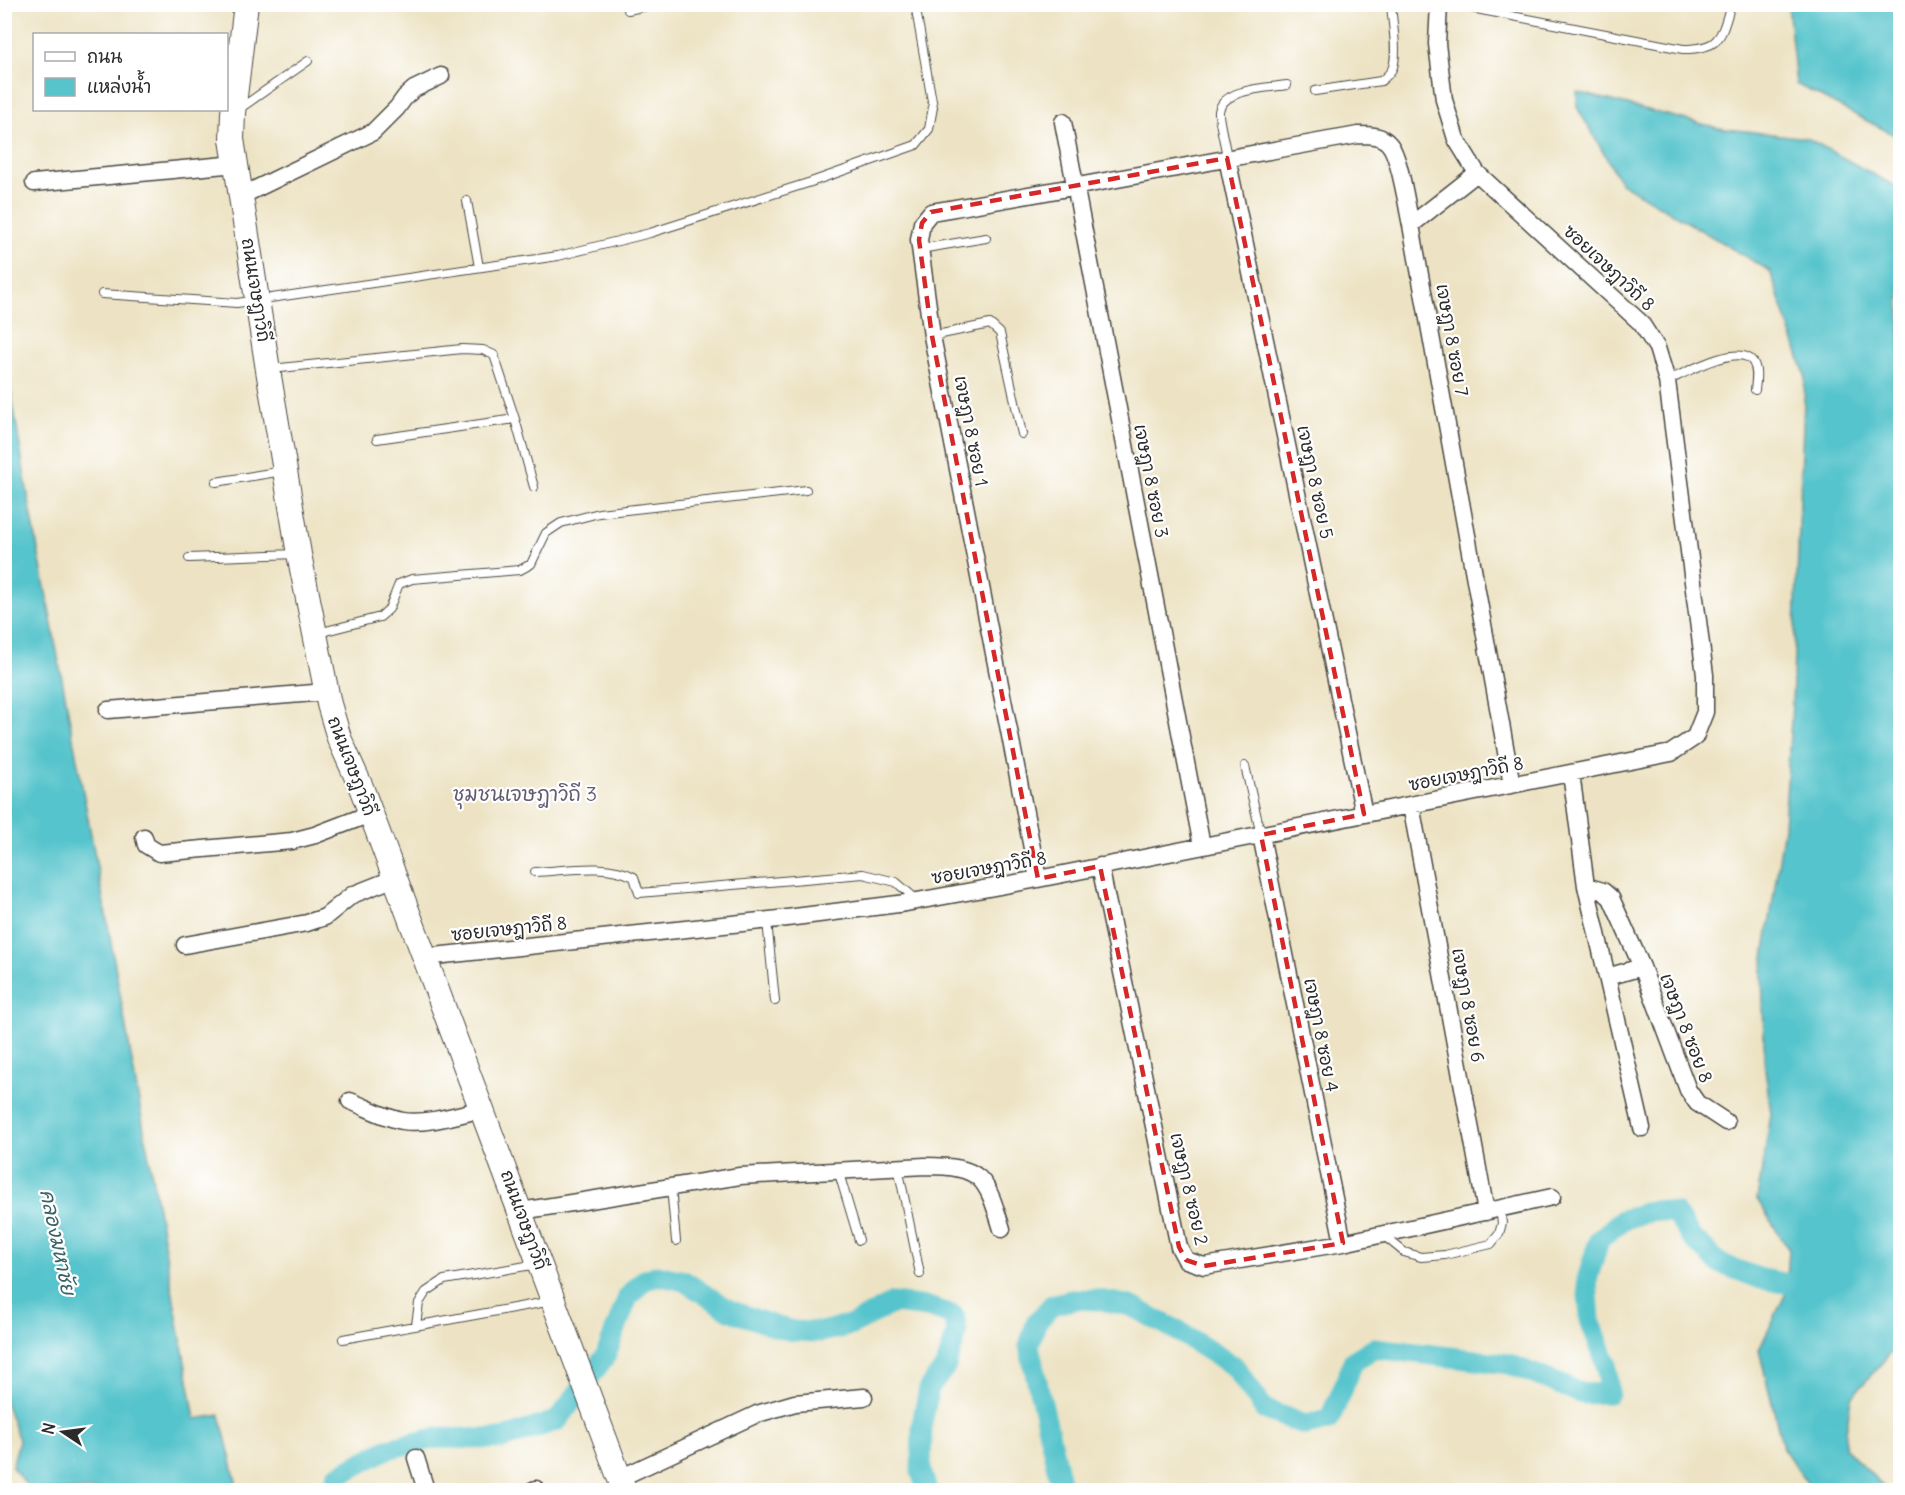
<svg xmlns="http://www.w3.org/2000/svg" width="1905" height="1495" font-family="Delius,'Playpen Sans Thai',sans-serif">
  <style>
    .water { fill: #57c4cc; stroke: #41787c; stroke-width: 1.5 }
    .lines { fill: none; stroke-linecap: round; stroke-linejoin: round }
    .canal { stroke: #57c4cc; stroke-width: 21 }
    .lane-casing { stroke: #484742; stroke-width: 10 }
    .street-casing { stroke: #484742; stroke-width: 19 }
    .secondary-casing { stroke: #484742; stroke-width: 26 }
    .lane { stroke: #fff; stroke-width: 8 }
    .street { stroke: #fff; stroke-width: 16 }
    .secondary { stroke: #fff; stroke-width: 24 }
    .marked { fill: none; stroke: #d62828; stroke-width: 4.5; stroke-dasharray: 12 8; stroke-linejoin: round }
    .labels { text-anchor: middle; stroke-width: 4.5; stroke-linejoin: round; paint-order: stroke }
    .street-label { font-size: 18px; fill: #2b2b2b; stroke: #fff }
    .neighbourhood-label { font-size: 20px; fill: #625b72; stroke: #fff }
    .water-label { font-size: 20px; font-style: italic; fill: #3a6163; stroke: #fff }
  </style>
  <rect width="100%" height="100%" fill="#fff"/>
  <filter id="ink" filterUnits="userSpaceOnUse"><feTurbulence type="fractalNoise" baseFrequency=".0167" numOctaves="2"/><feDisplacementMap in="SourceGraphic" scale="12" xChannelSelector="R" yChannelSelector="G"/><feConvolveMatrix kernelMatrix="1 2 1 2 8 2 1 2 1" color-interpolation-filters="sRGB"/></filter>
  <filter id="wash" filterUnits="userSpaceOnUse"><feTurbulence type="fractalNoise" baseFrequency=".008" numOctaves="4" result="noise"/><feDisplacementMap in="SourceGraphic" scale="24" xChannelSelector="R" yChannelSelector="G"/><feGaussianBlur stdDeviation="1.35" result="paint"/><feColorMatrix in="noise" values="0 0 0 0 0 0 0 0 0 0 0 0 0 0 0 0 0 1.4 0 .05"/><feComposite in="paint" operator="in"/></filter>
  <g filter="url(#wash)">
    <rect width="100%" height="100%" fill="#ede3c4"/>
    <path class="water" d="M1788 5H1900V138L1796 84Z
      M1577 92 1718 128 1807 138 1900 189V1342L1851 1398 1844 1447 1887 1490H1812L1783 1448 1759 1350 1786 1293 1789 1250 1757 1199 1771 1114 1765 1069 1762 971 1784 827 1792 705 1805 375 1770 271 1621 183 1577 107Z
      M5 354 28 496 108 926 195 1419 220 1415 238 1490H31L12 1467 19 1440 4 1399Z"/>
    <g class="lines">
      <path class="canal" d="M335 1490 337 1476 387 1449 436 1438 502 1439 558 1420 606 1355 628 1297 643 1281 657 1275 684 1281 729 1310 774 1326 793 1331 820 1332 852 1325 893 1303 928 1307 954 1316 957 1332 946 1366 929 1388 922 1424 921 1471 927 1490
        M1062 1490 1029 1346 1036 1323 1052 1305 1075 1299 1100 1300 1131 1306 1176 1330 1235 1367 1264 1409 1305 1425 1329 1420 1342 1391 1353 1361 1374 1348 1509 1364 1583 1394 1609 1393 1606 1363 1590 1320 1587 1280 1599 1240 1622 1220 1654 1210 1675 1213 1691 1237 1719 1263 1761 1279 1813 1288"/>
    </g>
  </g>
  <g filter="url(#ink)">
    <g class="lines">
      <g class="lane-casing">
        <path id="lane" d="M1450 4 1683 49C1721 49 1721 37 1731 4
          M628 10 655 4
          M1315 91 1381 81C1386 77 1391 73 1393 67 1398 51 1392 21 1391 4
          M239 109 308 61
          M1227 158C1226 148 1218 119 1219 111 1224 88 1268 88 1287 85
          M467 201 479 267
          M920 249 986 238
          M102 294 237 303 558 256 650 233 811 182 916 145 929 129 933 107 915 4
          M932 336 990 324 1000 333 1022 434
          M271 369 462 349 483 350 494 355 515 419 534 487
          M1667 381C1685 373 1740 342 1753 362 1758 370 1756 381 1755 390
          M377 439 515 419
          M216 482 283 471
          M189 558 297 554
          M318 633 380 617 389 609 399 584 412 579 520 570 531 564 546 533 561 523 599 513 806 490
          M1245 766 1261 835
          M535 872C566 871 605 862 634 877L639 893 863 874 896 882 917 900
          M767 921 775 1001
          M898 1167 920 1274
          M838 1170 859 1240
          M671 1187 676 1241
          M1383 1235 1404 1252 1421 1257 1445 1255 1491 1244 1499 1234 1502 1223 1500 1209
          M416 1325 419 1303 426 1292 444 1280 538 1264
          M343 1339 552 1301"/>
      </g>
      <g class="street-casing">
        <path id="street" d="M1063 122 1202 846
          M1227 158 1364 814
          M34 183 236 164
          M241 196 373 132 397 108 405 97 414 89 441 76
          M1411 225 1477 173
          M108 710 326 692
          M1571 773 1586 886 1642 1128
          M1411 805 1486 1212
          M1261 835 1343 1243
          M144 837 146 845 159 853 292 841 315 835 370 814
          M1100 866 1179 1247 1186 1260 1204 1266 1343 1243 1552 1197
          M1038 879 932 336 919 240 922 223 931 212C1074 188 1216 160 1358 135 1369 135 1382 135 1389 144 1400 156 1407 208 1411 225L1512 785
          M1586 886 1603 891 1611 898 1642 967 1688 1090 1697 1103 1726 1122
          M185 945 307 923 325 917 352 895 395 878
          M425 957 779 919 906 903 1038 879 1671 753 1695 737 1705 712V675L1667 381 1657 348 1641 323 1477 173 1456 139 1444 100 1437 44 1439 4
          M1607 977 1642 967
          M350 1101C368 1108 385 1118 403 1121 426 1125 460 1114 483 1109
          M521 1211 740 1176 925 1166C983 1166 986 1178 1002 1229
          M416 1458 426 1490
          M620 1478 757 1414 795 1403 864 1397
          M533 1490 536 1489"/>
      </g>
      <g class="secondary-casing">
        <path id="secondary" d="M246 4 233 113 232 139 268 370 299 554 329 704 339 738 361 787 395 878 624 1490"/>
      </g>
      <use href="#lane" class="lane"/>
      <use href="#street" class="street"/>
      <use href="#secondary" class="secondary"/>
    </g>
  </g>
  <path class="marked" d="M1227 158 1364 814 1261 835 1343 1243 1204 1266 1186 1260 1179 1247 1100 866 1038 879 932 336 919 240 922 223 931 212Z"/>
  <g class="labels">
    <g class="street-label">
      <text transform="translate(1609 268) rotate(43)" y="6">ซอยเจษฎาวิถี 8</text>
      <text transform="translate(256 290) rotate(81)" y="6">ถนนเจษฎาวิถี</text>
      <text transform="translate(1452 340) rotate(80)" y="6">เจษฎา 8 ซอย 7</text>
      <text transform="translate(971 431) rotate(79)" y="6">เจษฎา 8 ซอย 1</text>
      <text transform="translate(1151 481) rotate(79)" y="6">เจษฎา 8 ซอย 3</text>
      <text transform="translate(1315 482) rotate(78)" y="6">เจษฎา 8 ซอย 5</text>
      <text transform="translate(352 766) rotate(69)" y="6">ถนนเจษฎาวิถี</text>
      <text transform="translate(1466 774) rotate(-11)" y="6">ซอยเจษฎาวิถี 8</text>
      <text transform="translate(989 868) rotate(-10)" y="6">ซอยเจษฎาวิถี 8</text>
      <text transform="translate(509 929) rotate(-6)" y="6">ซอยเจษฎาวิถี 8</text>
      <text transform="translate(1468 1005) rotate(80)" y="6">เจษฎา 8 ซอย 6</text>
      <text transform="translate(1686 1028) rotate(69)" y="6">เจษฎา 8 ซอย 8</text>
      <text transform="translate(1321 1035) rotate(79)" y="6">เจษฎา 8 ซอย 4</text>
      <text transform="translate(1189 1189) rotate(77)" y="6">เจษฎา 8 ซอย 2</text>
      <text transform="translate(524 1220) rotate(70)" y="6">ถนนเจษฎาวิถี</text>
    </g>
    <g class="neighbourhood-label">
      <text x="525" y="801">ชุมชนเจษฎาวิถี 3</text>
    </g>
    <g class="water-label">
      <text transform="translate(58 1242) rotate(78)" y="7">คลองมหาชัย</text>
    </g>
  </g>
  <rect width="1905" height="1495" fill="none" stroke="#fff" stroke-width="24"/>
  <rect x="33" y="33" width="195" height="78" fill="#ffffff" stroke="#aaaaaa" stroke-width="1.5"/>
  <rect x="45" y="52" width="30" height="9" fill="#ffffff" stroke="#aaaaaa" stroke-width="1.5"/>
  <text x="87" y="63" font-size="18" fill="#2b2b2b">ถนน</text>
  <rect x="45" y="78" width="30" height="18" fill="#57c4cc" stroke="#aaaaaa" stroke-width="1.5"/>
  <text x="87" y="93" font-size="18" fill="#2b2b2b">แหล่งน้ำ</text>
  <g transform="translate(63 1432) rotate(283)" stroke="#ffffff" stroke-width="4.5" paint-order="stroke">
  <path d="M0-4.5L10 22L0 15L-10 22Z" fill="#2b2b2b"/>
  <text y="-9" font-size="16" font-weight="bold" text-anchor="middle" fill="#2b2b2b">N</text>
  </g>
</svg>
